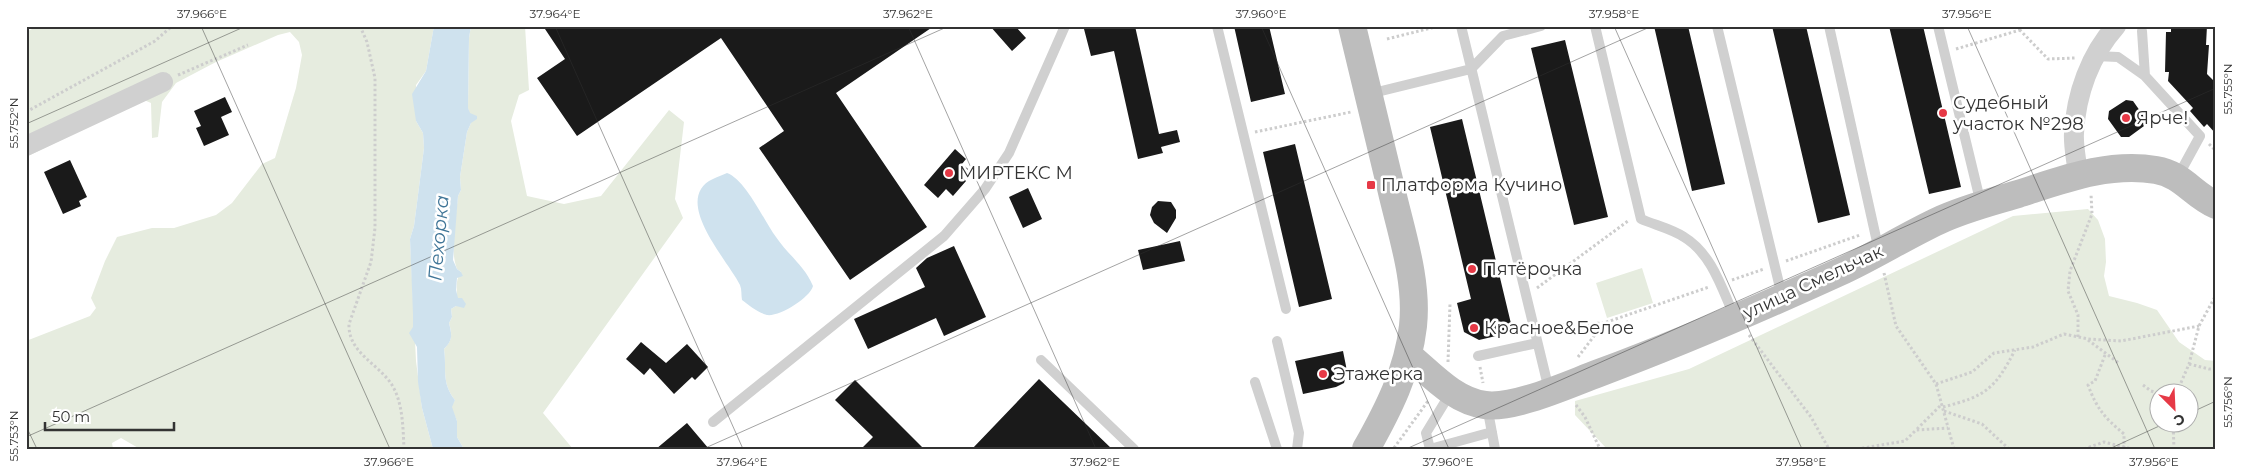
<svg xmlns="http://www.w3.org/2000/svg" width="2242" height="475" font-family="Montserrat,sans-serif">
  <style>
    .green { fill: #e6ecdf; fill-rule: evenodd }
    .water { fill: #cfe2ee }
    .building { fill: #1a1a1a }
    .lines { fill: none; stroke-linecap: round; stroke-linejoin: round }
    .path { stroke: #cdcdcd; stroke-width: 3; stroke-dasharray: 2.5 2.5; stroke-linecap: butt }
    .lane { stroke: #d0d0d0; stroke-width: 10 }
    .street { stroke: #d0d0d0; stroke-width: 20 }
    .secondary { stroke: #bdbdbd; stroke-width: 28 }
    .ticks { fill: none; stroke: #333; stroke-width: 1; stroke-opacity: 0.45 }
    .poi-dot { fill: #e63946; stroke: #fff; stroke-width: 2 }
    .labels { text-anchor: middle; stroke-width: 5; stroke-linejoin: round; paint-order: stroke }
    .poi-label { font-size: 18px; fill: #333; stroke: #fff; text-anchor: start }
    .street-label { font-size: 18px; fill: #333; stroke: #fff }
    .water-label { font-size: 19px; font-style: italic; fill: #3f7597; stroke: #fff }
    .neatline { fill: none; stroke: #333; stroke-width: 2 }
    .ticks-label { font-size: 12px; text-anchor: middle; fill: #333 }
  </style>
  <rect width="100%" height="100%" fill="#fff"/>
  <path class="green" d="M38 26H434L426 71 416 85V121L423 133 424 148 414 226 410 239 416 361 422 408 433 449H140L121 438 112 443 113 449H26V341L90 316 96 308 91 298 105 261 117 237 152 228H174L216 215 232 203 262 164 275 158 296 88 302 55 299 42 290 32 278 35 216 62 176 83 162 102 158 137 152 138 151 103 144 100 26 157V32Z
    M471 26H525L529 90 519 95 511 121 527 196 564 204 601 196 669 110 684 122 675 199 683 218 543 413 573 449H464L457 437V421L451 407 455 400C441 382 447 369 444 349 453 340 452 334 449 323L452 317 451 309 456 306C459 294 453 283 461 272L457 269C449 247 456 219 458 196L461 190 460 177 467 132 471 123 468 108 469 38Z
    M2088 209 2098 220 2105 239 2106 262 2104 276 2109 296 2137 303 2157 310 2179 342 2205 360 2216 361V449H1607L1575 415V401L1689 369 2013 216ZM2190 392V422H2160V392Z
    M1642 268 1653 303 1607 318 1596 283Z"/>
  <path class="water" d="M434 26H471L469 38 468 108 470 113 477 116V119L471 123 467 132 460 177 461 190 458 196 453 260 457 269 461 272 463 276 457 278 456 290 458 298H462L466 304 464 308 456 306 451 309 452 317 449 323C452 335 453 340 444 349 447 369 441 382 455 400L452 407 457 421V437L464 449H433L422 408 418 382 417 347 409 333 413 327V314L410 239 414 226 424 148 423 133 416 121 412 94 426 71Z
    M727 173C746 180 764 221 776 237 789 256 804 265 813 286 810 298 779 317 767 315 758 313 749 305 742 300 741 295 742 290 740 285 729 263 685 215 701 189 706 180 718 177 727 173Z"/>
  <path class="building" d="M543 26H934L836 93 927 227 850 280 759 148 784 131 721 38 577 136 537 78 565 59Z
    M990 26H1015L1026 38 1012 51Z
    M1097 26H1135L1159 134 1177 130 1180 142 1161 147 1163 153 1138 159 1114 51 1091 56 1084 29Z
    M1234 26H1269L1285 94 1251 102Z
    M1654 26H1688L1725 184 1692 191Z
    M1772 26H1806L1850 215 1818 223Z
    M1889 26H1923L1961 187 1929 194Z
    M2171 26H2207L2206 45H2209L2207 74 2216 83V134L2207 124 2204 127 2190 111 2193 108 2168 81 2169 72H2165L2166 32H2171Z
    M1565 40 1608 217 1574 225 1531 48Z
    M225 97 232 112 221 117 229 135 204 146 196 128 201 126 194 111Z
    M2126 100 2133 101 2145 118 2144 126 2129 137H2121L2108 119 2109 111Z
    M1462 119 1513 332 1479 340 1464 332 1457 303 1471 299 1430 127Z
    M1295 144 1332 299 1299 307 1263 152Z
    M955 149 966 159 962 164 968 169 961 176 966 181 953 196 946 189 938 198 924 185Z
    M70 160 87 197 79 201 81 206 63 214 44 172Z
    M1028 188 1042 219 1023 228 1009 197Z
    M1158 201 1171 202 1176 210V218L1167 233 1154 223 1150 215 1152 207Z
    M1180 241 1185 261 1143 270 1138 250Z
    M954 246 986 317 944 336 936 318 868 349 854 319 925 287 916 268 927 258Z
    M641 342 666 363 687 344 708 367 695 380 692 377 674 394 650 368 644 375 626 359Z
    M1343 351 1347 371 1344 383 1336 387 1303 394 1295 361Z
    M1039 379 1112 449H972Z
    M855 380 924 449H861L873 437 835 400Z
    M687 423 709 449H656Z"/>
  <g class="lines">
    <path class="path" d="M360 26 367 42 375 78V228L371 262 349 324C348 353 378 363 392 385 403 403 403 428 404 449
      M2016 26 2048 59 2075 58
      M1387 39 1439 26
      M1956 49 2020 30
      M178 75 248 45
      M26 112 155 41 172 26
      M1255 132 1351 112
      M2209 144 2216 151
      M1786 261 1860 235
      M1884 273 1896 326 1936 384 1954 449
      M1732 280 1764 269
      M1537 288 1628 221
      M1547 326 1603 323
      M1749 335 1811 417 1829 449
      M2078 337V315L2068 291 2070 271 2092 214 2091 194
      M2088 340 2120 364
      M2105 355 2095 381 2088 385C2097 409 2104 417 2124 434V449
      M1578 357 1604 323 1709 287
      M1448 362 1450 304
      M2189 364 2209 369H2216
      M1480 367 1483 383
      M1936 384 1972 372 1994 353 2033 347 2064 334 2088 339 2121 341 2199 326
      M2143 385 2151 391 2160 394
      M2177 392 2189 364 2199 326 2216 295
      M1576 405 1585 417 1600 449
      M1943 407C1986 396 1995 389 2015 350
      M1944 411 1982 424 2009 449
      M2173 422 2174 449
      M1917 429 1942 404
      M1394 448 1428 401
      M1857 449 1905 441 1916 430 1948 428
      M2084 449 2104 442 2132 449"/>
    <path class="lane" d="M1217 26 1286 309
      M1461 26 1549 390
      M1595 26 1641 219C1655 225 1672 229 1684 237 1712 254 1722 289 1735 318
      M1717 26 1782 296
      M1829 26 1879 251
      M1938 26 1981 204
      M2142 31 2145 76 2200 136 2182 169 2180 177
      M2095 56 2118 57 2145 76
      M1369 94 1471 69 1503 36 1541 26
      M1277 341 1299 433 1297 449
      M1478 356 1537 343
      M1041 360 1134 449
      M1255 382 1277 449
      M1487 406 1495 449
      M713 422 944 236 985 189 1009 153 1065 26
      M1430 449 1426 433 1451 392
      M1430 449 1492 432"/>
    <path class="street" d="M26 146 163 82
      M2078 176C2077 162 2073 146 2074 133 2076 94 2090 55 2116 26"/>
    <path class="secondary" d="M1352 26C1365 80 1378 134 1391 188 1401 232 1418 280 1413 326 1408 371 1388 410 1366 449
      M1408 355C1431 374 1454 401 1485 405 1515 409 1569 384 1599 373 1682 342 1763 307 1844 270 1876 255 1906 236 1938 221 1963 209 1991 202 2018 194 2062 180 2108 162 2156 170 2182 174 2193 195 2216 205"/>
  </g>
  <path class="ticks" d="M201 26 390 449M555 26 743 449M908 26 1096 449M1261 26 1449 449M1614 26 1802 449M1967 26 2155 449M26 124 246 26M2190 413 2216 401M26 426 37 449M26 437 949 26M703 449 1652 26M1406 449 2216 88M2109 449 2168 422"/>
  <g class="poi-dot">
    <circle cx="1943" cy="113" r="5"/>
    <circle cx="2126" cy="118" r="5"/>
    <circle cx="949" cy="173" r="5"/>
    <rect x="1366" y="180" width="10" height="10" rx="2.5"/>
    <circle cx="1472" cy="269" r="5"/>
    <circle cx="1474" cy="328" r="5"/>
    <circle cx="1323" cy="374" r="5"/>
  </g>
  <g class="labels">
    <g class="poi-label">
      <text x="1953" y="109">Судебный<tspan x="1953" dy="21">участок №298</tspan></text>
      <text x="2136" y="124">Ярче!</text>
      <text x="959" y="179">МИРТЕКС М</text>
      <text x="1381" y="191">Платформа Кучино</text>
      <text x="1482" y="275">Пятёрочка</text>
      <text x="1484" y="334">Красное&amp;Белое</text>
      <text x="1333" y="380">Этажерка</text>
    </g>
    <g class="street-label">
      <text transform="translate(1813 282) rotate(-25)" y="6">улица Смельчак</text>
    </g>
    <g class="water-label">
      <text transform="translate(438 238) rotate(-85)" y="7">Пехорка</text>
    </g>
  </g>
  <rect width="2242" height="475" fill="none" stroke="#ffffff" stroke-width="55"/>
  <g transform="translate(2174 408) rotate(156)"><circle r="24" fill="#ffffff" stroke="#adadad"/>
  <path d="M0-4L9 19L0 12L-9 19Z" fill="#e63946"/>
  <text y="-8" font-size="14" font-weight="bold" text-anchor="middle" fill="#333333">С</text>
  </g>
  <path d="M45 422v8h129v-8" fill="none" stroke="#333333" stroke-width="2.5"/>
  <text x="52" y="422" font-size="15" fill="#333333" stroke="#ffffff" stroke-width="4" paint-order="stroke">50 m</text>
  <rect x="28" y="28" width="2186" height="420" class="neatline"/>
  <g class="ticks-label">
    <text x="202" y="18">37.966°E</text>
    <text x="555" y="18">37.964°E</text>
    <text x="908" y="18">37.962°E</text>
    <text x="1261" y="18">37.960°E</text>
    <text x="1614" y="18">37.958°E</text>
    <text x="1967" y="18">37.956°E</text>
    <text transform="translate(2228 89) rotate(-90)" y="4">55.755°N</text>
    <text transform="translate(14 123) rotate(-90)" y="4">55.752°N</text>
    <text transform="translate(2228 402) rotate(-90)" y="4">55.756°N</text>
    <text transform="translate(14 436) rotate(-90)" y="4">55.753°N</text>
    <text x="389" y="466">37.966°E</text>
    <text x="742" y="466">37.964°E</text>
    <text x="1095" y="466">37.962°E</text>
    <text x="1448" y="466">37.960°E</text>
    <text x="1801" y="466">37.958°E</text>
    <text x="2154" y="466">37.956°E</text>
  </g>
</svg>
